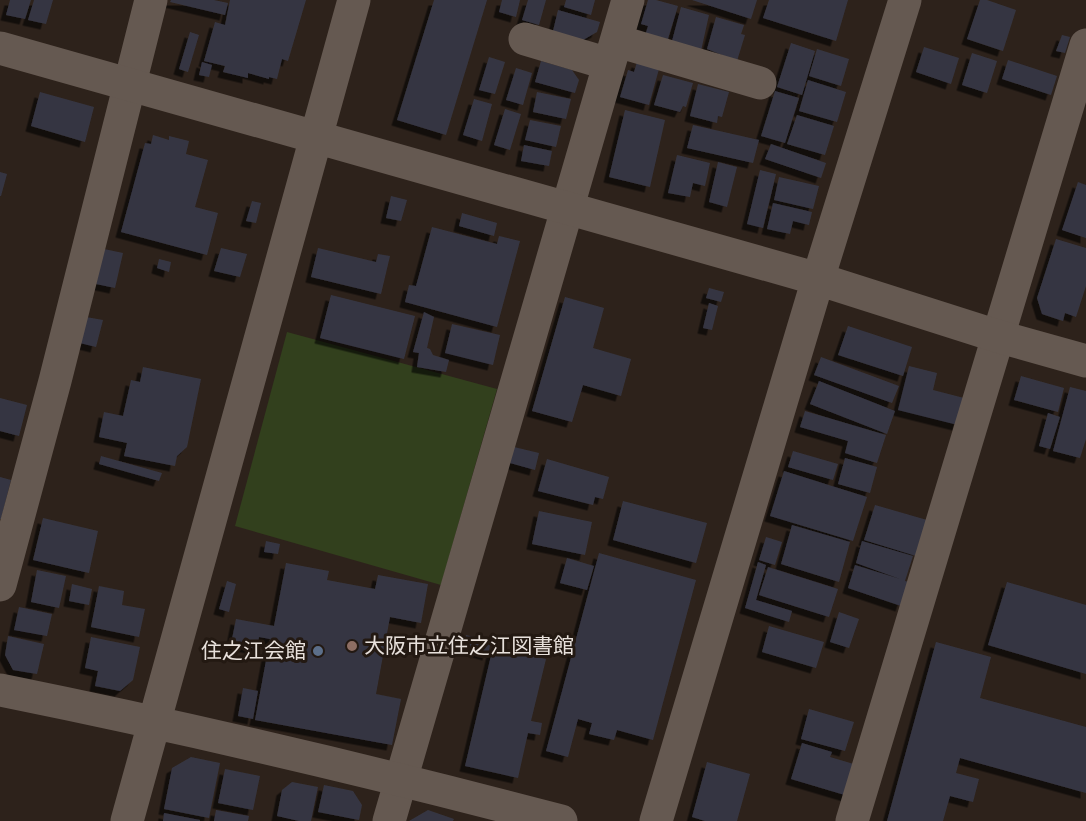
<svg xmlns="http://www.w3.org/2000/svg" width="1086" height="821" font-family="Inter,'Noto Sans JP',sans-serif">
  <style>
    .green { fill: #32401d }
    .building { fill: #363642; filter: url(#shadow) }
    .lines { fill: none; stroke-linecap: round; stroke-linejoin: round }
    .minor { stroke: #655951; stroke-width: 33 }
    .tertiary { stroke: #655951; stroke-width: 33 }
    .education-dot { fill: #8d6e63; stroke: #231912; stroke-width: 2 }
    .service-dot { fill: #5c6f8a; stroke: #231912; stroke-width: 2 }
    .labels { text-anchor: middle; stroke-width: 6; stroke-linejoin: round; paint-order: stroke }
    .poi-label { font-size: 21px; fill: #e8e1dc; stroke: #231912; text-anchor: start }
  </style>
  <defs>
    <filter id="shadow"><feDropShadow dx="-5.5" dy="5.5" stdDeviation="0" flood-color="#0009"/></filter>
  </defs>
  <rect width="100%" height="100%" fill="#2d221b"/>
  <path class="green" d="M287 332 497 389 441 585 235 526Z"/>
  <path class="building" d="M10 0H31L25 19 6 15Z
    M34 0H53L46 24 28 20Z
    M171 0H214L228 3 225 15 170 2Z
    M230 0H306L288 61 282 59 277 79 269 77V79L248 73V78L223 72 225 66 204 61 215 22 225 25Z
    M434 0H487L446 135 397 120Z
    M502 0H520L516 17 499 12Z
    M528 0H546L539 25 522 20Z
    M566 0H595L591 15 564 7Z
    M648 0H656L678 6 667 42 645 36 648 26 641 24Z
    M692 0H757L751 19Z
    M769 0H848L836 41 763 18Z
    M980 0H987L1016 10 1003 51 967 39Z
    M681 7 709 15 701 51 672 41Z
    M558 10 600 22 597 32 583 40 553 31Z
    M716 17 744 25 741 34 745 35 737 61 707 49Z
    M190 32 199 35 188 72 179 69Z
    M1062 35 1070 37 1065 53 1056 51Z
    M791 43 815 51 802 95 777 87Z
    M924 47 959 58 951 84 916 72Z
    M817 49 849 59 841 86 809 76Z
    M972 53 997 61 987 93 962 85Z
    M489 57 505 62 495 94 479 90Z
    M1008 60 1057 76 1051 95 1002 79Z
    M541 61 572 70 579 80 575 93 535 82Z
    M202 62 212 65 209 77 199 75Z
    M637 62 659 69 649 105 620 97 628 70 634 72Z
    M516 68 532 73 523 105 506 100Z
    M663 75 693 83 686 107 683 106 680 112 654 105Z
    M808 80 846 92 837 122 799 111Z
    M698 84 729 92 722 117 718 116 717 123 690 116Z
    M775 91 799 98 785 143 761 136Z
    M40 92 94 107 85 142 31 126Z
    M537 92 571 99 566 119 533 112Z
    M474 99 492 104 482 141 463 135Z
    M505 109 521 114 510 150 494 145Z
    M625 110 665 120 650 187 609 177Z
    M797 115 834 126 825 155 787 144Z
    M530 120 561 126 556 147 525 140Z
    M693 125 759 140 753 163 687 148Z
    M153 135 169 140V136L189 141 186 154 208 160 195 207 218 213 207 255 121 232 145 143 151 144Z
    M771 144 826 163 821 178 765 159Z
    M524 145 552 151 549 166 521 161Z
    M677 155 710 163 705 186 693 183 690 197 668 193Z
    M718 162 737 167 727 207 709 202Z
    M760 170 776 174 763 228 747 224Z
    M0 172 7 174 1 196H0Z
    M779 177 819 186 813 209 774 200Z
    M1078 182 1086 185V238L1062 230Z
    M391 196 407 200 401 221 386 218Z
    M252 201 261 203 256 223 246 221Z
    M773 203 812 212 809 225 793 221 790 234 767 229Z
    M462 213 497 223 494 236 459 226Z
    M432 227 497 244 499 236 520 241 497 327 405 302 409 285 416 286Z
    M1056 239 1086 248V286L1076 317 1065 313 1063 321 1042 314 1037 298Z
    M221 248 247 254 240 277 214 271Z
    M318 248 376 262 378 254 390 256 381 294 311 277Z
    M104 249 123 253 115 288 96 284Z
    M159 259 171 262 169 272 157 268Z
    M709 288 724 292 721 302 706 298Z
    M331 295 415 316 404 359 320 338Z
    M565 297 604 308 593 348 631 359 621 396 583 385 572 422 532 411Z
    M709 303 718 306 712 330 703 328Z
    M424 312 434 317 427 348 430 349 433 355 449 360 446 372 417 367 419 353 413 352Z
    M86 317 103 320 96 347 80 343Z
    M452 324 500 335 493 365 445 353Z
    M848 326 912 347 903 376 838 355Z
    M821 357 899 386 892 403 814 375Z
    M909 366 937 373 933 390 964 398 958 425 898 410Z
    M143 367 201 379 187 447 177 456 175 466 124 456 127 443 99 437 104 412 123 416 131 380 140 382Z
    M1021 376 1064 388 1058 412 1014 400Z
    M819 381 895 411 887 434 810 404Z
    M1070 387 1086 391V439L1080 458 1053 451Z
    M0 398 27 405 19 436 0 431Z
    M805 411 886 435 877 463 845 453 848 441 800 427Z
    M1048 413 1060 417 1050 449 1039 446Z
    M514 447 539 453 535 470 510 463Z
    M793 451 838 464 833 480 788 467Z
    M101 456 162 473 159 481 99 464Z
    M845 458 877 467 870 493 838 484Z
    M547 459 609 477 603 499 595 497 593 505 538 491Z
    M784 471 867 497 853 541 770 516Z
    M0 477 11 480 1 519H0Z
    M623 501 707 523 696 563 613 540Z
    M875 505 927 520 916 556 864 540Z
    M539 511 592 522 585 555 532 544Z
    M43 518 98 531 89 573 33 560Z
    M792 525 850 542 839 582 781 564Z
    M766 537 782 542 775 565 759 560Z
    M266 541 280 544 278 554 264 552Z
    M862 541 913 556 905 581 909 582 901 606 848 588 855 565 900 579 856 563Z
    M599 553 696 580 653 740 617 730 614 740 589 734 592 723 578 719 568 757 546 751Z
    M567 558 594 566 587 590 560 583Z
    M758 562 766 565 756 600 792 611 789 622 745 608Z
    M286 563 329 571 327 580 375 589 378 575 428 584 421 623 390 617 376 694 401 699 392 745 255 720 270 639 259 637 257 649 231 644 236 619 274 626Z
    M768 567 838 589 829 617 759 595Z
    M37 570 66 576 59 608 31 602Z
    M227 581 236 584 229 612 219 609Z
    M1007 582 1086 605V674L988 645Z
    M72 584 92 589 89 605 69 601Z
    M99 586 124 591 122 605 145 609 139 637 91 627Z
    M19 607 52 614 47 636 14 630Z
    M839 612 859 619 849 648 830 642Z
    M769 626 824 642 816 668 762 652Z
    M466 635 491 641 488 655 463 648Z
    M8 636 44 644 37 674 13 670 5 655Z
    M91 637 140 647 133 680 120 691 95 686 98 671 85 668Z
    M936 642 991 657 980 698 1086 727V793L960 758 956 773 979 779 973 802 950 796 943 821H887Z
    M493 647 546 659 531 721 542 723 540 735 528 733 518 778 465 766Z
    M243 688 258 691 253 719 238 716Z
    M809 709 854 722 845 751 801 739Z
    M802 743 832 752 830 757 857 765 848 796 791 779Z
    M191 757 220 763 209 818 164 809 172 768Z
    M707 762 750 774 737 821H705L692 817Z
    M225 769 260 776 253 810 218 803Z
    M292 782 318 787 311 821H299L277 816 282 790Z
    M324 785 353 791 362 805 359 820 318 812Z
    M216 810 249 816 248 821H214Z
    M428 810 454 819 453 821H409Z
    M164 813 200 820V821H163Z"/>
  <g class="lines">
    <path class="minor" d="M525 39 609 64
      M617 41 760 83
      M0 585 55 381 151 0
      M389 821 628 0
      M852 821 1086 45"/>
    <path class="tertiary" d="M0 48 818 279 997 336 1086 361
      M0 690C188 728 375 772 561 821
      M127 821 354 0
      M656 821 818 279 905 0"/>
  </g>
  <circle class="education-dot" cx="352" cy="646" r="6"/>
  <circle class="service-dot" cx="318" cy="651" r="6"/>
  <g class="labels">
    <g class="poi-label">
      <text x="364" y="653">大阪市立住之江図書館</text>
      <text x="306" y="658" text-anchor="end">住之江会館</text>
    </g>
  </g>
</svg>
